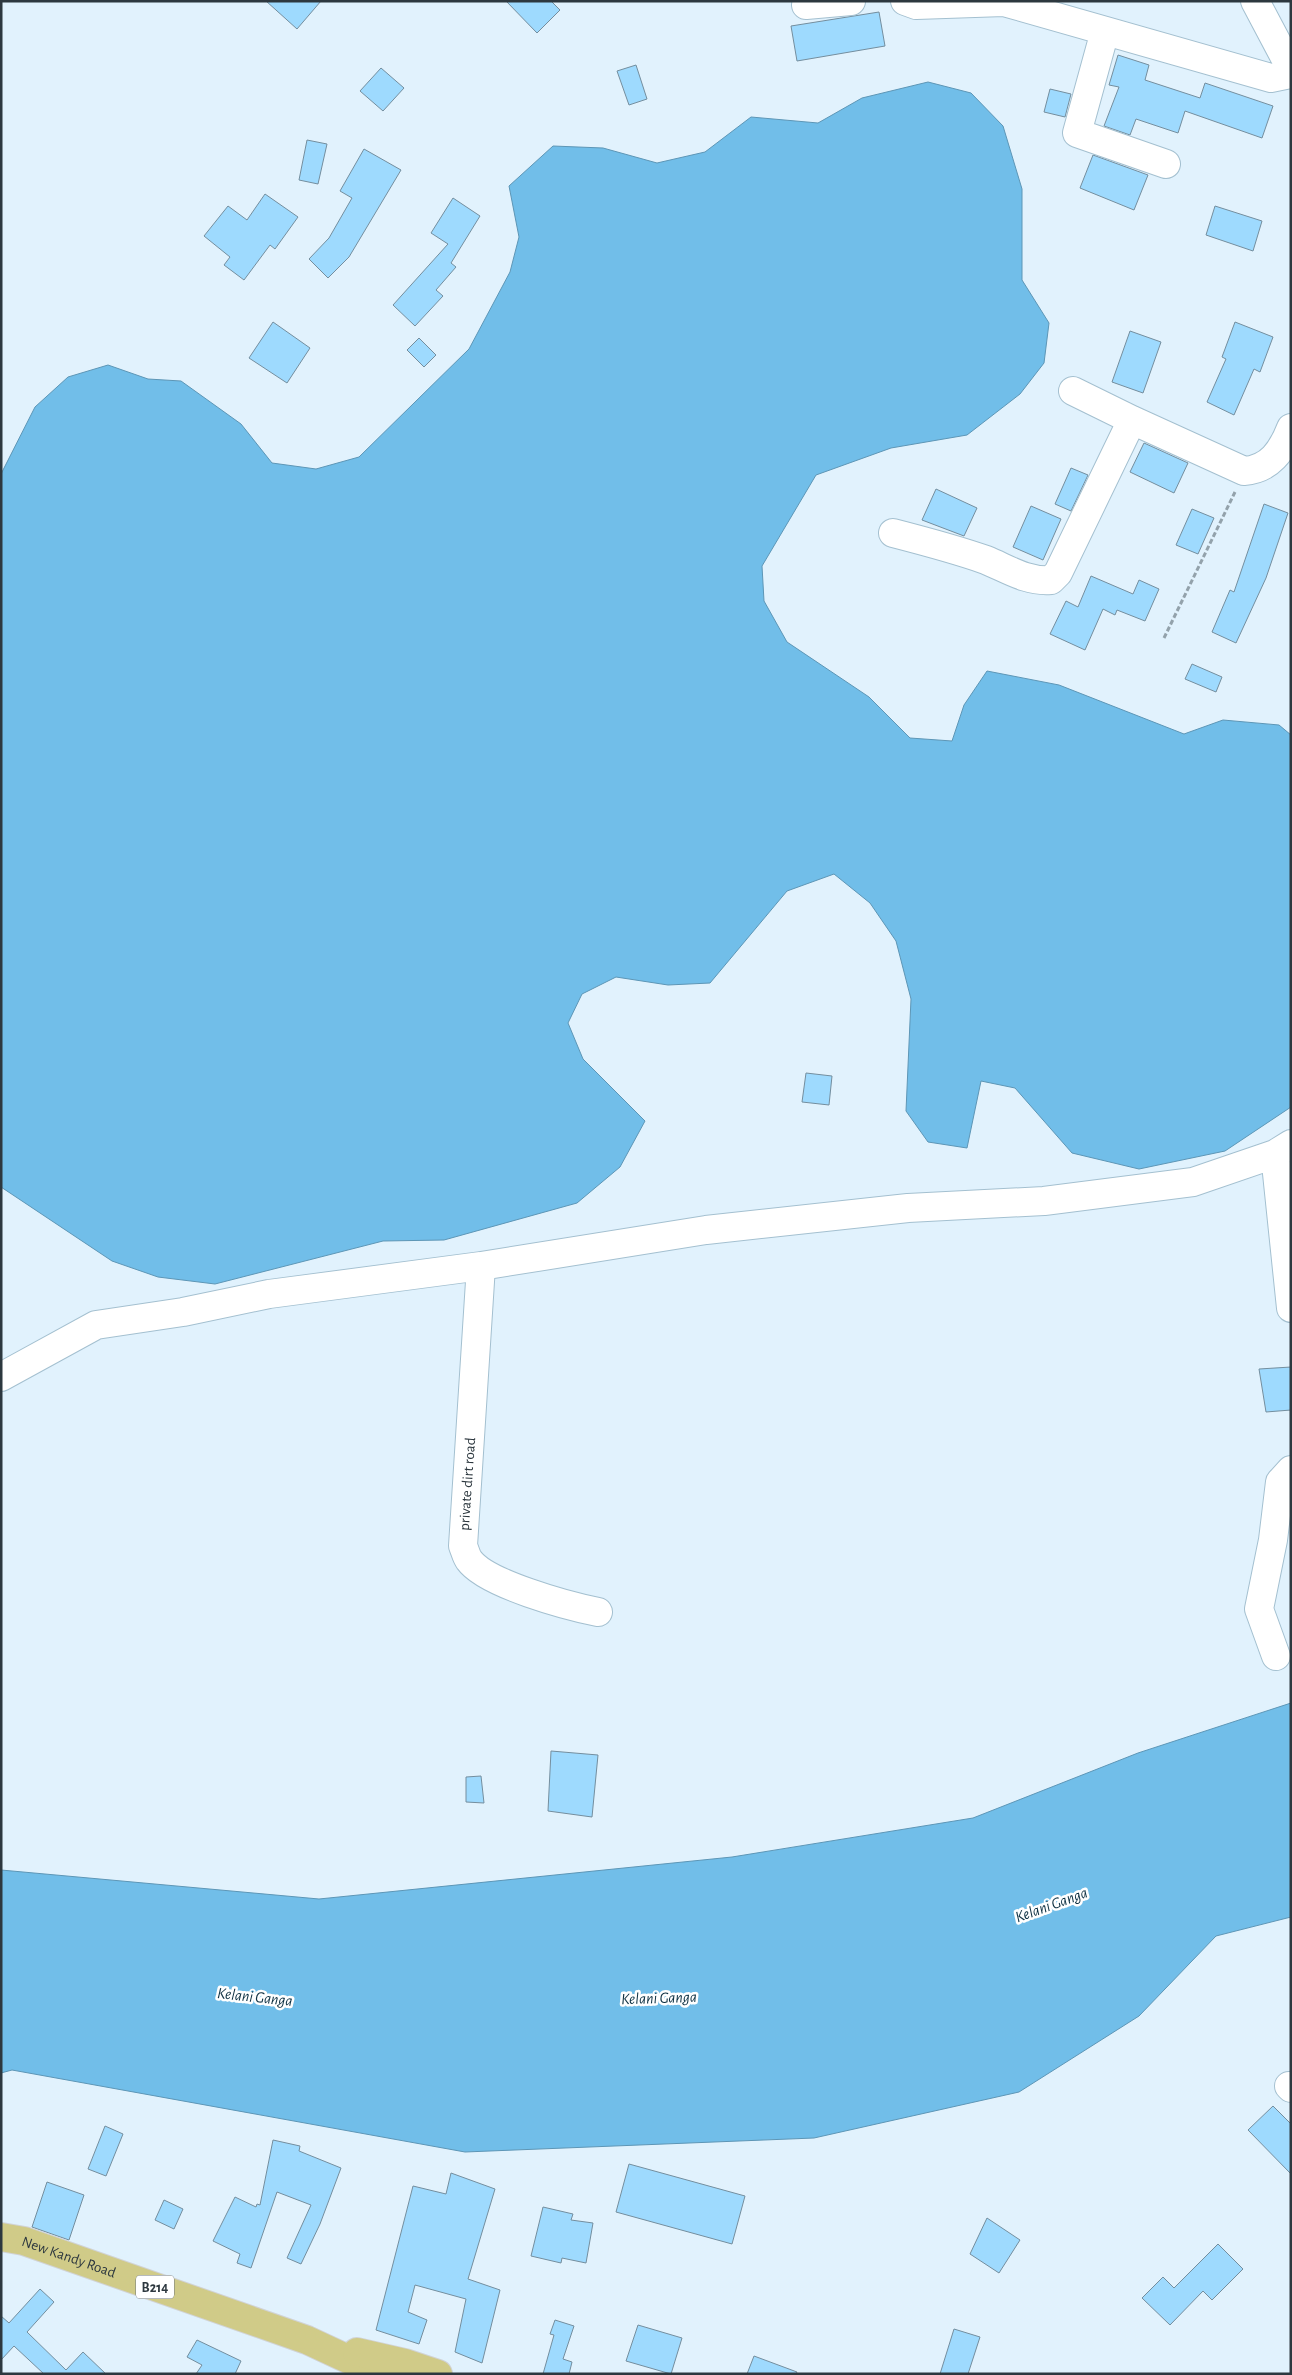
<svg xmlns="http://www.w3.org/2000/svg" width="1292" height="2375" font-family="'Alegreya Sans',sans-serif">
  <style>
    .water { fill: #71bee9; stroke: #5d96b6 }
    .building { fill: #9edafe; stroke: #748e9e }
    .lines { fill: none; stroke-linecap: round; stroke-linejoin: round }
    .minor-casing { stroke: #a4c0d0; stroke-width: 30 }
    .major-casing { stroke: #d1d3d5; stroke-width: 30 }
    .path { stroke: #93a2ab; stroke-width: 3; stroke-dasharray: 5 2.5; stroke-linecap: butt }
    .minor { stroke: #fff; stroke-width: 28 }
    .major { stroke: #d0cb88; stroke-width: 28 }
    .labels { text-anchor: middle; stroke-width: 5; stroke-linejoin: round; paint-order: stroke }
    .shield { fill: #fff; stroke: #6c7479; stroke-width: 1 }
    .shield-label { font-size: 14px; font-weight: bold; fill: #2d383f }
    .street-label { font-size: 15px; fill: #2d383f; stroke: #fff }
    .water-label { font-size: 16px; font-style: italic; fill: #0d3042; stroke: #fff }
  </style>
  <rect width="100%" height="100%" fill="#e1f2fd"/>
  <path class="water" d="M928 82 971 93 1003 126 1022 189V280L1049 323 1044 363 1020 394 967 435 891 448 816 475 762 566 764 601 787 642 869 697 910 738 952 741 964 705 987 671 1059 685 1184 734 1223 720 1279 725 1291 735V1107L1225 1151 1139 1169 1072 1153 1015 1088 981 1081 967 1148 928 1142 906 1111 911 999 896 941 870 903 834 874 787 891 710 983 668 985 616 977 582 994 568 1023 583 1059 645 1121 620 1167 577 1203 444 1240 383 1241 215 1284 158 1277 112 1261 1 1187V474L35 407 68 377 108 365 148 379 181 381 241 424 272 463 316 469 359 457 469 349 510 272 519 237 509 186 553 146 603 148 657 163 705 152 751 117 818 123 862 98Z
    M1291 1703V1917L1216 1936 1139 2016 1019 2092 814 2138 465 2152 12 2070 1 2073V1870L319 1899 732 1857 973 1818 1138 1753Z"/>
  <path class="building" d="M266 1H321L297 29Z
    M506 1H551L560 10 537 33Z
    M879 12 885 46 797 61 791 26Z
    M1118 55 1149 65 1145 80 1200 98 1205 83 1273 106 1262 138 1185 111 1178 133 1136 119 1130 135 1104 126 1119 87 1109 85Z
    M636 65 647 99 629 105 617 71Z
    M381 68 404 88 383 111 360 91Z
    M1050 89 1071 94 1065 117 1044 112Z
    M307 140 327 144 318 184 299 180Z
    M364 149 401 170 349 257 328 278 309 259 329 238 352 198 340 191Z
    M1093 155 1148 175 1134 210 1080 188Z
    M265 194 298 217 275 249 270 245 244 280 224 265 230 257 204 236 228 206 247 220Z
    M453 198 480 216 451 263 456 267 436 290 443 296 415 326 393 305 448 244 431 233Z
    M1215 206 1262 221 1253 251 1206 235Z
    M273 322 310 348 287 383 249 358Z
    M1235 322 1273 337 1260 372 1254 369 1234 415 1207 402 1226 359 1222 357Z
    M1130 331 1161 342 1143 393 1112 382Z
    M419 338 436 355 424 367 407 350Z
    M1144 443 1188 463 1174 493 1130 472Z
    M1071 468 1088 475 1071 511 1055 504Z
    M936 489 977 508 964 536 922 520Z
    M1264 504 1288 513 1266 578 1236 643 1212 632 1230 590 1234 592Z
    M1031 506 1061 519 1043 560 1013 547Z
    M1192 509 1214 518 1198 554 1176 545Z
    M1091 576 1133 594 1139 580 1159 589 1145 621 1117 610 1115 615 1103 609 1085 650 1050 634 1066 601 1078 607Z
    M1192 664 1222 677 1216 692 1185 679Z
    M806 1073 832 1076 829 1105 802 1102Z
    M1291 1367V1410L1266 1412 1259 1369Z
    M551 1751 598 1755 592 1817 548 1811Z
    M481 1776 484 1803 466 1802V1777Z
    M1273 2106 1291 2124V2174L1248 2130Z
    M105 2126 123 2134 106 2176 88 2169Z
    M273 2140 300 2146 299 2151 341 2168 320 2224 301 2264 287 2258 311 2205 277 2192 251 2268 237 2263 240 2254 213 2241 235 2197 256 2207 257 2204 260 2205Z
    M629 2164 745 2196 732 2244 616 2212Z
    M451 2173 495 2189 468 2279 500 2290 482 2363 455 2352 466 2299 415 2285 408 2312 427 2320 419 2344 376 2330 413 2186 446 2194Z
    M47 2182 84 2195 69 2240 32 2227Z
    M164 2200 183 2209 174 2229 155 2220Z
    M543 2207 573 2214 571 2220 593 2223 586 2263 562 2258 561 2263 531 2256Z
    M987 2218 1020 2240 999 2273 970 2254Z
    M1218 2244 1243 2269 1212 2300 1203 2291 1170 2325 1142 2298 1163 2277 1174 2288Z
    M40 2289 54 2302 27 2332 66 2370 83 2352 106 2374H44L14 2346 1 2360V2316L9 2323Z
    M555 2320 574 2326 563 2359 572 2362 569 2374H543L554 2335 550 2334Z
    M638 2325 682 2338 671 2374 626 2361Z
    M954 2329 980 2337 968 2374H940Z
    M197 2340 241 2361 235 2374H196L202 2365 187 2357Z
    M754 2356 797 2372 796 2374H747Z"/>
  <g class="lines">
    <g class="minor-casing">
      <path id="minor" d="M905 1 916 5 1004 2 1271 78 1291 74
        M1255 1 1291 69
        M806 5 851 1
        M1105 31 1077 133 1166 164
        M1073 391 1132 420 1244 471C1270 469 1282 451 1291 428
        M893 533C924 541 955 549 986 560 1008 569 1027 582 1051 580L1058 573 1132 420
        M1275 1154 1291 1308
        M481 1266 463 1546C465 1550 466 1556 469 1560 486 1584 568 1606 598 1612
        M1 1377 96 1325 183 1312 269 1294 481 1266 706 1230 908 1208 1044 1201 1193 1182 1275 1154 1291 1144
        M1276 1656 1259 1609 1273 1540 1280 1482 1291 1470
        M1289 2086 1291 2088"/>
    </g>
    <g class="major-casing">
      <g id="major">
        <path id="s1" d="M1 2237 24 2241 307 2340 380 2374"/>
        <path d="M357 2352 405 2363 438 2374"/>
      </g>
    </g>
    <path class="path" d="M1164 638 1235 492"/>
    <use href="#minor" class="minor"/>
    <use href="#major" class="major"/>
  </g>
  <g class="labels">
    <rect class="shield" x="136" y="2275.5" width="38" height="23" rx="4"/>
    <g class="shield-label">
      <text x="155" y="2292">B214</text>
    </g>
    <g class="street-label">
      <text transform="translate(467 1484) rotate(-86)" y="5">private dirt road</text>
      <text dy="5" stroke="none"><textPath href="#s1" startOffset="71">New Kandy Road</textPath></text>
    </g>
    <g class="water-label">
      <text transform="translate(1051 1904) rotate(-20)" y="6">Kelani Ganga</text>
      <text transform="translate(255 1996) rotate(6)" y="6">Kelani Ganga</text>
      <text transform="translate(659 1997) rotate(-2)" y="6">Kelani Ganga</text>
    </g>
  </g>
  <rect width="1292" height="2375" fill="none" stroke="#2d383f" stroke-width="5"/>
</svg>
